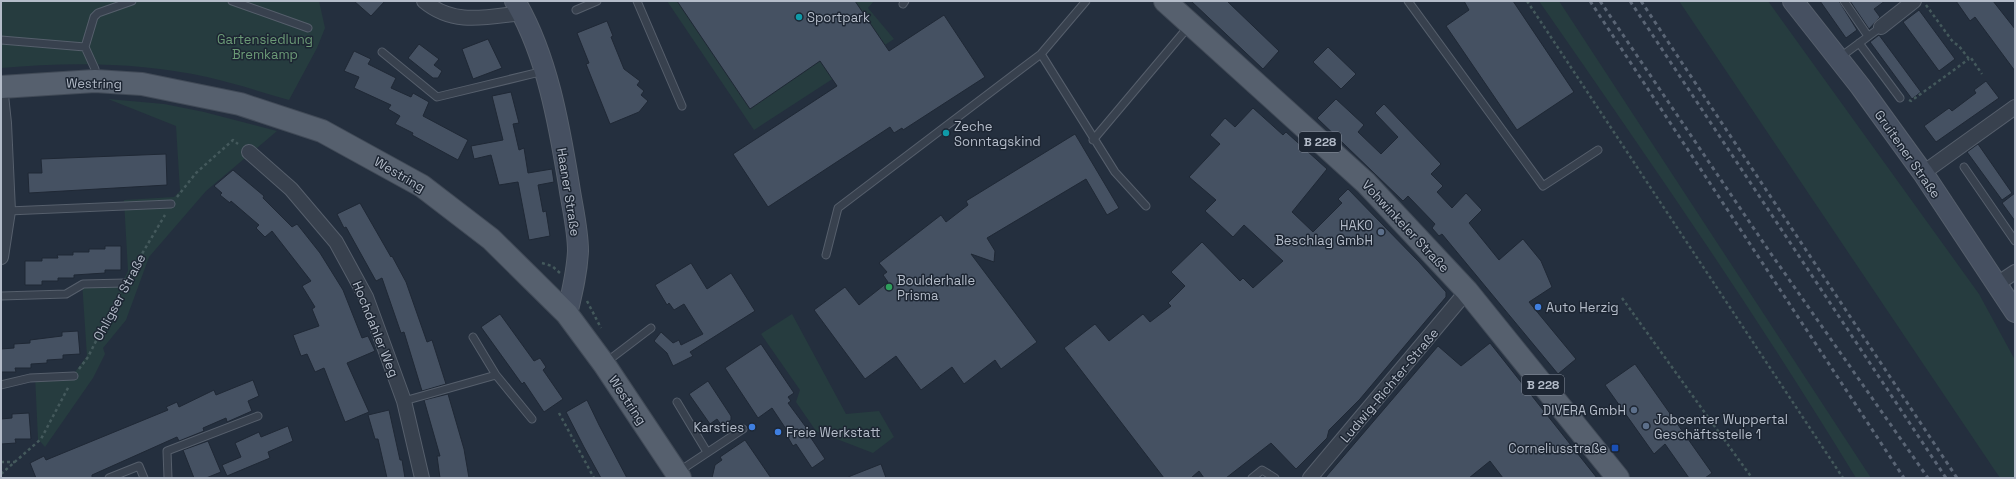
<svg xmlns="http://www.w3.org/2000/svg" width="2016" height="479" font-family="'Space Grotesk',sans-serif">
  <style>
    .green { fill: #263c3f }
    .building { fill: #455162; stroke: #1f2835 }
    .lines { fill: none; stroke-linecap: round; stroke-linejoin: round }
    .lane-casing { stroke: #565f6c; stroke-width: 9 }
    .street-casing { stroke: #565f6c; stroke-width: 16 }
    .secondary-casing { stroke: #565f6c; stroke-width: 22 }
    .primary-casing { stroke: #414a57; stroke-width: 24 }
    .path { stroke: #44595c; stroke-width: 2.5; stroke-dasharray: 3 3; stroke-linecap: butt }
    .lane { stroke: #38414e; stroke-width: 7 }
    .street { stroke: #38414e; stroke-width: 14 }
    .secondary { stroke: #465061; stroke-width: 20 }
    .primary { stroke: #56606e; stroke-width: 22 }
    .rail { stroke: #5a6575; stroke-width: 3; stroke-dasharray: 4 4; stroke-linecap: butt }
    .culture-dot { fill: #0f9aa8; stroke: #1d2633; stroke-width: 1.5 }
    .service-dot { fill: #5c6f8a; stroke: #1d2633; stroke-width: 1.5 }
    .leisure-dot { fill: #2e9e5b; stroke: #1d2633; stroke-width: 1.5 }
    .shop-dot { fill: #3f7fe0; stroke: #1d2633; stroke-width: 1.5 }
    .transit-dot { fill: #1a4fb4; stroke: #1d2633; stroke-width: 1.5 }
    .labels { text-anchor: middle; stroke-width: 3; stroke-linejoin: round; paint-order: stroke }
    .shield { fill: #1d2633; stroke: #878f9c; stroke-width: 1 }
    .shield-label { font-size: 12px; font-weight: bold; fill: #b4bcc9 }
    .poi-label { font-size: 13px; fill: #b4bcc9; stroke: #1d2633; text-anchor: start }
    .park-label { font-size: 13px; fill: #6b9a76; stroke: #1d2633 }
    .street-label { font-size: 13px; fill: #b4bcc9; stroke: #1d2633 }
  </style>
  <rect width="100%" height="100%" fill="#242f3e"/>
  <path class="green" d="M1 1H319L325 28 317 48 289 100C261 92 234 83 207 77 139 62 69 62 1 68Z
    M667 1H874L868 8 894 39 754 130Z
    M1539 1H1559L1871 478H1856C1757 315 1648 158 1539 1Z
    M1679 1H1768L1979 294 2015 360V478H2000Z
    M108 99 164 104 204 112 277 131 206 191 149 257 126 320 103 348 105 354 93 378 45 447 38 439 35 375 75 372 87 356 82 281 124 279 128 271 124 200 174 197 180 191 176 126Z
    M792 314 846 414 879 411 894 437 873 453 816 431 796 402 800 390 761 334Z"/>
  <path class="building" d="M354 1H385L371 16Z
    M677 1H855L889 51 944 15 985 77 903 130 902 128 894 133 890 127 768 207 733 154 837 86 820 61 750 109Z
    M1191 1H1227L1279 51 1263 69Z
    M1464 1H1513L1574 92 1517 130 1446 26 1469 10Z
    M1820 1H1839L1857 30 1846 38Z
    M1850 1H1885L1874 9 1880 17 1869 29Z
    M1956 1H1993L2015 29V71L1975 17 1970 21Z
    M1919 10 1955 59 1939 71 1903 22Z
    M607 21 613 36 611 37 624 69 640 81 637 85 644 91 641 95 648 101 639 112 610 124 586 64 589 63 577 33Z
    M1879 35 1921 92 1912 99 1870 42Z
    M488 39 502 68 473 79 462 49Z
    M419 44 439 59 434 65 442 71 438 78H433L408 58Z
    M1328 47 1356 74 1341 89 1313 62Z
    M354 51 371 59 368 64 396 78 391 88 411 97 413 93 429 102 423 116 468 140 458 160 412 135 413 133 395 124 400 116 388 109 391 105 354 88 359 77 344 71Z
    M1986 81 1999 98 1936 142 1924 126 1949 108 1952 111 1976 93 1974 90Z
    M511 92 519 123 513 124 519 150 524 148 528 173 552 169 554 182 538 185 543 212 546 211 550 236 529 240 518 182 499 185 491 155 474 159 471 146 503 140 492 96Z
    M1336 99 1364 125 1358 132 1381 154 1398 137 1375 113 1384 104 1441 164 1431 174 1443 186 1437 192 1452 208 1466 193 1482 210 1469 223 1499 260 1523 239 1541 261 1552 287 1529 302 1576 359 1558 374 1442 234 1439 236 1432 228 1435 224 1408 196 1403 201 1317 118Z
    M1253 108 1283 135 1286 132 1327 169 1292 212 1313 232 1342 203 1338 199 1348 189 1419 262 1446 292V297L1360 399 1329 430 1327 438 1296 469 1271 443 1226 478H1204L1199 471 1191 478H1164L1064 348 1095 324 1109 341 1143 314 1150 322 1171 306 1168 303 1185 286 1171 272 1202 242 1240 281 1243 278 1253 288 1283 261 1244 225 1233 237 1205 211 1216 200 1189 177 1220 144 1210 135 1225 118 1235 127Z
    M1075 134 1119 208 1107 215 1086 179 987 238 995 251 994 262 971 254 1037 342 1001 369 995 360 964 384 952 367 921 390 896 356 865 379 814 310 845 287 859 305 888 282 883 275 887 272 879 263 941 215 946 222 968 205 966 201Z
    M1978 144 2012 193 2002 200 1967 152Z
    M166 154 167 185 29 193 28 173H42L41 159Z
    M233 170 264 196 263 198 292 227 297 224 320 253 343 290 362 338 368 336 375 351 347 363 369 412 345 422 324 368 315 372 307 354 301 356 293 335 319 326 312 309 315 307 302 286 311 281 272 231 265 237 256 228 259 225 231 201 230 203 220 195 222 193 214 186Z
    M2015 193V221L2002 203Z
    M360 203 391 257 392 256 406 282 427 342 432 340 446 384 422 391 404 332 401 333 382 278 376 281 346 227 344 228 337 214Z
    M105 246H121V270H105V273L74 275V278H58V281H42V285H25V261H42V258H58L57 255H73V252H89V249H105Z
    M691 263 707 289 731 273 755 311 690 352 693 356 673 366 667 353 654 341 661 332 673 343 679 340 681 345 703 334 684 304 674 310 669 303 667 305 655 285Z
    M500 314 534 361 540 358 546 367 543 370 563 399 544 412 524 382 522 384 481 327Z
    M78 331 80 354 63 355V359L47 360V363L31 364V368H15L16 372H1V349L14 348V344L30 343V340L62 336V332Z
    M1490 343 1597 478H1503L1490 461 1469 478H1325L1438 346 1461 366Z
    M761 344 794 393 788 397 791 401 788 403 811 434 809 435 825 459 812 468 796 444 793 446 786 434 788 432 772 408 758 418 725 368Z
    M1635 364 1712 473 1705 478H1689L1665 444 1654 454 1605 385Z
    M253 380 259 396 248 401 252 411 227 422 226 418 203 428 204 431 179 441 177 437 92 475V478H36L30 463 44 456 46 460 168 410 166 407 177 402 179 407 214 390 216 395Z
    M708 381 731 416V420L722 426 717 419 710 424 689 394Z
    M448 394 464 449 469 478H440L437 456H440L424 400Z
    M587 400 599 425 627 478H601L584 447 566 412Z
    M389 410 400 460H402L405 478H387L378 439H375L368 415Z
    M29 413 31 439H15L16 443 1 444V419L12 418V414Z
    M288 426 293 441 268 452 270 458 227 476 222 465 241 457 235 443 259 432 261 437Z
    M745 440 771 478H712L715 465 722 460 720 457Z
    M208 441 221 472 206 478H194L183 450Z
    M881 464 886 478H848V477Z"/>
  <g class="lines">
    <g class="lane-casing">
      <path id="lane" d="M232 1 308 28
        M637 1 682 106
        M1408 1 1543 186 1598 150
        M1844 1 1868 36
        M903 4 905 1
        M576 10 597 1
        M1 40 85 47
        M1859 43 1900 98
        M382 52 437 97 544 71
        M1041 54 1115 172 1146 206
        M1839 58 1881 27
        M95 79V69L85 47 94 17 98 13 132 1
        M1093 140 1189 26
        M1964 167 2015 241
        M8 211 171 204
        M826 255 838 208 1041 54 1086 1
        M1 296 66 294 83 284 125 283
        M473 337 496 375
        M605 363 651 328
        M1 385 30 378 74 376
        M404 401 496 375 532 419
        M677 402 707 452
        M678 472 743 429
        M109 478 139 466 144 478
        M168 478 167 451 258 416
        M1252 478 1262 470 1275 478"/>
    </g>
    <g class="street-casing">
      <path id="street" d="M424 1C454 26 486 17 522 13
        M1881 27 1914 1
        M1 95 4 123 8 211 1 257
        M249 152 291 189 336 242 366 297 404 401 422 478
        M1923 173 2015 107
        M1997 284 2015 272
        M1310 478 1467 291"/>
    </g>
    <g class="secondary-casing">
      <path id="secondary" d="M515 1C547 55 559 124 569 185 572 206 578 229 578 251 577 273 572 293 567 314
        M1793 1 1860 86 1923 173 2015 312"/>
    </g>
    <g class="primary-casing">
      <path id="primary" d="M1165 1 1366 183 1467 291 1618 478
        M1 87 95 81 142 84 240 104 322 131 422 186 491 239 567 314 604 364 680 478"/>
    </g>
    <path class="path" d="M1527 1 1843 478
      M1926 5 1953 42 1959 46 1969 59 1971 58 1982 74
      M1909 100 1911 101 1969 59
      M177 197 196 173 233 140 238 144
      M542 263 552 266 560 273
      M130 274 165 215
      M1622 298 1752 478
      M587 301 601 328
      M79 369 88 357 120 293
      M559 413 594 478
      M1 462H15
      M1 474 41 439 69 386"/>
    <use href="#lane" class="lane"/>
    <use href="#street" class="street"/>
    <use href="#secondary" class="secondary"/>
    <use href="#primary" class="primary"/>
    <path class="rail" d="M1590 1 1904 478
      M1600 1 1767 248 1928 478
      M1630 1 1946 478
      M1641 1 1957 478"/>
  </g>
  <g class="culture-dot">
    <circle cx="799" cy="17" r="4"/>
    <circle cx="946" cy="133" r="4"/>
  </g>
  <g class="service-dot">
    <circle cx="1381" cy="232" r="4"/>
    <circle cx="1634" cy="410" r="4"/>
    <circle cx="1646" cy="426" r="4"/>
  </g>
  <circle class="leisure-dot" cx="889" cy="287" r="4"/>
  <g class="shop-dot">
    <circle cx="1538" cy="307" r="4"/>
    <circle cx="752" cy="427" r="4"/>
    <circle cx="778" cy="432" r="4"/>
  </g>
  <rect class="transit-dot" x="1611" y="444" width="8" height="8" rx="2"/>
  <g class="labels">
    <g class="shield">
      <rect x="1299" y="132" width="42" height="20" rx="3"/>
      <rect x="1522" y="375" width="42" height="20" rx="3"/>
    </g>
    <g class="shield-label">
      <text x="1320" y="146">B 228</text>
      <text x="1543" y="389">B 228</text>
    </g>
    <g class="poi-label">
      <text x="807" y="22">Sportpark</text>
      <text x="954" y="131">Zeche<tspan x="954" dy="15">Sonntagskind</tspan></text>
      <text x="1373" y="230" text-anchor="end">HAKO<tspan x="1373" dy="15">Beschlag GmbH</tspan></text>
      <text x="897" y="285">Boulderhalle<tspan x="897" dy="15">Prisma</tspan></text>
      <text x="1546" y="312">Auto Herzig</text>
      <text x="1626" y="415" text-anchor="end">DIVERA GmbH</text>
      <text x="1654" y="424">Jobcenter Wuppertal<tspan x="1654" dy="15">Geschäftsstelle 1</tspan></text>
      <text x="744" y="432" text-anchor="end">Karsties</text>
      <text x="786" y="437">Freie Werkstatt</text>
      <text x="1607" y="453" text-anchor="end">Corneliusstraße</text>
    </g>
    <g class="park-label">
      <text x="265" y="44">Gartensiedlung<tspan x="265" dy="15">Bremkamp</tspan></text>
    </g>
    <g class="street-label">
      <text transform="translate(94 83) rotate(1)" y="5">Westring</text>
      <text transform="translate(1908 154) rotate(55)" y="5">Gruitener Straße</text>
      <text transform="translate(400 174) rotate(30)" y="5">Westring</text>
      <text transform="translate(569 192) rotate(81)" y="5">Haaner Straße</text>
      <text transform="translate(1406 226) rotate(47)" y="5">Vohwinkeler Straße</text>
      <text transform="translate(119 297) rotate(-62)" y="5">Ohligser Straße</text>
      <text transform="translate(376 329) rotate(68)" y="5">Hochdahler Weg</text>
      <text transform="translate(1389 385) rotate(-50)" y="5">Ludwig-Richter-Straße</text>
      <text transform="translate(628 400) rotate(56)" y="5">Westring</text>
    </g>
  </g>
  <rect width="2016" height="479" fill="none" stroke="#b4bcc9" stroke-width="4"/>
</svg>
